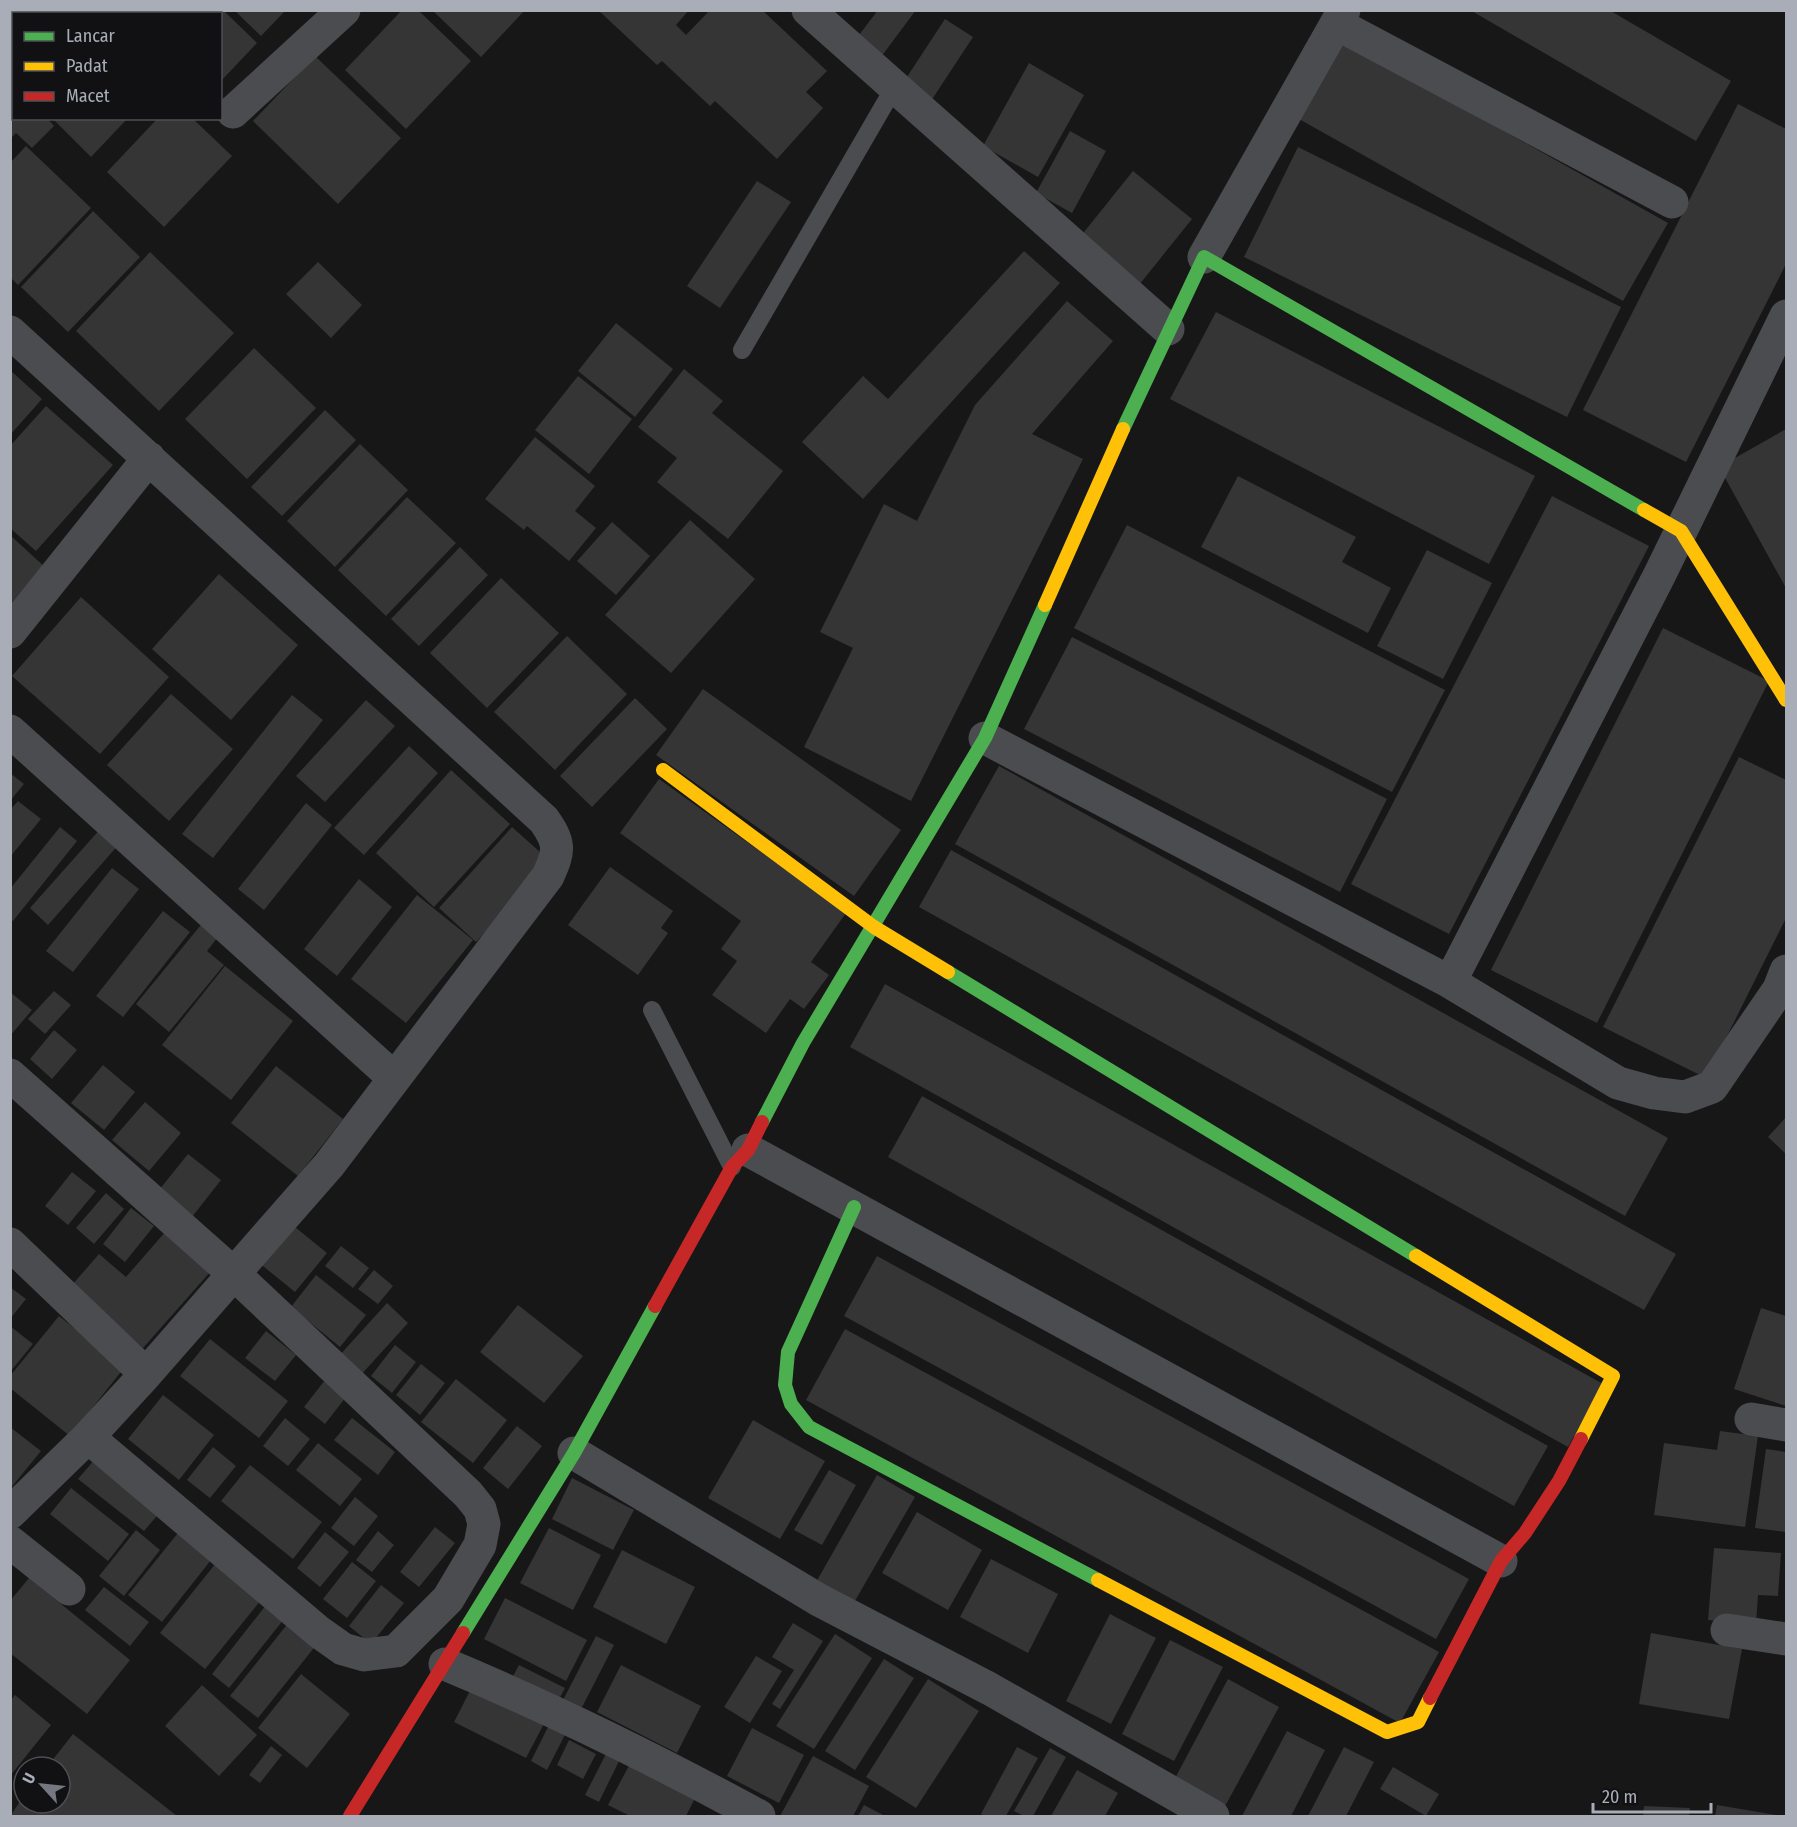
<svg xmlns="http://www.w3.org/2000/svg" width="1797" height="1827" font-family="'Fira Sans Condensed',sans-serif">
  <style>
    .building { fill: #353536 }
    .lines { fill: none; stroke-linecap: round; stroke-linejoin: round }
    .lane { stroke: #4b4c50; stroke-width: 18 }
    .street { stroke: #4b4c50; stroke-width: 33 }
    .fast { stroke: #4caf50; stroke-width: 14 }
    .slow { stroke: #ffc107; stroke-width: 14 }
    .jam { stroke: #c62828; stroke-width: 14 }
  </style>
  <rect width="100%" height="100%" fill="#171717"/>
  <path class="building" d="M10 10H75L78 14H14V57L10 54Z
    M105 10H124L127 14H102Z
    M136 10H223L257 43 220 82V14H139Z
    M234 10H286L261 36Z
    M402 10H418L471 61 406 129 345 70Z
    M432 10H525L481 57Z
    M598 10H689L676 25 686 35 710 10H762L827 71 806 92 823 108 777 159 715 101 710 106 662 61 657 65Z
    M878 10H916L878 61 853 43Z
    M1470 10H1609L1731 81 1696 141Z
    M945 19 973 37 931 101 903 83Z
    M1343 41 1668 223 1623 301 1299 119Z
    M315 56 401 138 338 204 253 121Z
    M1029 63 1084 95 1038 177 983 146Z
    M10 83 14 86V118H47L54 126 32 148 16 133 10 139Z
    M1738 104 1786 129V264L1686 462 1583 410Z
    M52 118H128L91 157Z
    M158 118H192L232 156 164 227 107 172Z
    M1070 131 1106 151 1072 213 1036 193Z
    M26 146 91 208 18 285 10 277V163Z
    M1298 147 1621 307 1567 417 1244 257Z
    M1133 171 1192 219 1139 285 1080 237Z
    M757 181 791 202 720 308 687 286Z
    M93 211 140 257 68 332 21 287Z
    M1024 251 1060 283 863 499 802 442 863 376 888 399Z
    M150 252 234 333 159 411 76 331Z
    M318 262 362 305 331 338 286 294Z
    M1067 301 1113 341 1032 434 1083 459 911 801 804 747 853 648 820 632 884 504 917 521 975 405Z
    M1216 312 1535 476 1489 564 1170 399Z
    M616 323 673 369 635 417 578 371Z
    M254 348 316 408 247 479 185 419Z
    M684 369 723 401 712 413 783 471 728 539 657 482 677 458 638 427Z
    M10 370 42 399 10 435Z
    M578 376 632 419 589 474 535 430Z
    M46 406 113 465 36 551 10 528V446Z
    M325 410 356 440 282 516 251 487Z
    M1786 429V588L1719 467Z
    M535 437 595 486 575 511 596 528 569 561 527 526 524 530 485 499Z
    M360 444 408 490 335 567 287 521Z
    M1238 476 1356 537 1342 562 1391 588 1368 633 1201 547Z
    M1552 496 1649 546 1449 934 1351 884Z
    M407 497 456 543 386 616 338 570Z
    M690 520 755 579 671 673 605 615Z
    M612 522 650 556 616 595 577 561Z
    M1127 525 1445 690 1392 792 1074 628Z
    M10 535 47 569 10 610Z
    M460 547 488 575 419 646 391 619Z
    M1427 550 1492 583 1443 679 1377 646Z
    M219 574 298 645 231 720 152 649Z
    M501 578 559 633 487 708 430 653Z
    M81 597 169 677 100 754 12 676Z
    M1663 628 1769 681 1597 1023 1491 970Z
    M567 636 627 694 555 770 494 712Z
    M1072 637 1387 799 1340 892 1024 729Z
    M703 689 901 830 854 896 656 755Z
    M171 694 233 749 169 821 107 765Z
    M292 695 323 720 213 858 182 834Z
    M635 698 667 729 592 807 560 776Z
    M366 700 395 726 325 802 296 776Z
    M409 746 438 773 364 855 334 828Z
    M1739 757 1786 780V918L1706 1078 1603 1027Z
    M999 766 1668 1138 1625 1216 955 844Z
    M451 770 510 824 434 907 376 853Z
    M10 773 24 784 10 801Z
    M659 779 846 913 811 962 829 975 804 1009 790 999 766 1033 712 995 737 961 721 949 741 921 620 833Z
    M18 801 41 819 10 857V810Z
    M306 803 332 825 264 910 238 889Z
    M60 827 77 841 13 921 10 918V889Z
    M102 827 120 843 48 925 30 908Z
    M512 827 550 861 476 942 439 908Z
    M951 850 1676 1254 1644 1310 919 907Z
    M610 867 673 911 661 928 668 933 638 975 568 925Z
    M112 868 139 889 73 972 46 951Z
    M359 879 392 907 337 976 304 949Z
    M417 895 473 940 406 1023 351 979Z
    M163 911 190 932 123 1017 96 996Z
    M205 920 221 933 207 951 224 965 169 1032 136 1004Z
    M225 966 293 1021 231 1100 162 1045Z
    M885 984 1603 1384 1568 1447 850 1047Z
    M54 991 71 1005 45 1034 28 1019Z
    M10 992 32 1010 10 1036Z
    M54 1030 77 1050 52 1079 30 1059Z
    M103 1065 135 1092 104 1130 71 1103Z
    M276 1066 343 1119 298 1176 231 1123Z
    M922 1096 1548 1446 1514 1506 888 1157Z
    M145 1102 181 1133 149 1171 112 1140Z
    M1786 1117V1154L1768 1137Z
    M188 1154 221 1180 192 1217 159 1190Z
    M72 1172 96 1191 68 1225 45 1206Z
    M106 1193 124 1209 94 1244 76 1228Z
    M131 1208 154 1226 125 1262 103 1244Z
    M290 1223 327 1253 295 1292 258 1262Z
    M166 1231 211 1271 143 1348 72 1285 99 1254 126 1277Z
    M341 1246 369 1268 353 1288 325 1266Z
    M877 1256 1469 1579 1436 1639 844 1316Z
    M374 1270 393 1286 378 1304 358 1289Z
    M316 1275 366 1315 340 1347 291 1307Z
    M10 1287 26 1299 10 1319Z
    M387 1303 408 1323 359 1377 338 1357Z
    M518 1305 583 1356 544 1403 480 1352Z
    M1761 1308 1786 1316V1406L1734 1389Z
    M59 1316 124 1368 70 1436 10 1388V1376Z
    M10 1326 33 1344 10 1372Z
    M845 1329 1439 1652 1400 1723 806 1400Z
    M266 1331 296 1355 275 1381 245 1358Z
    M210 1339 288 1401 259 1438 180 1376Z
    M395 1345 416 1362 392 1393 371 1376Z
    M421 1364 445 1383 420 1415 396 1395Z
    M456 1379 507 1420 473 1463 421 1422Z
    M325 1380 346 1397 325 1424 304 1407Z
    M163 1395 214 1435 179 1480 128 1439Z
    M285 1418 310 1439 288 1466 263 1446Z
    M352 1418 395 1452 378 1475 334 1440Z
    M753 1420 825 1461 780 1539 708 1498Z
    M517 1426 542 1446 508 1489 483 1468Z
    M10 1427 41 1451 10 1489Z
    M1720 1431 1758 1436 1745 1527 1654 1515 1664 1443 1717 1450Z
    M318 1443 362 1479 340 1506 296 1470Z
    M213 1447 236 1466 210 1498 187 1480Z
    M1766 1449 1786 1452V1532L1755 1528Z
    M96 1458 162 1510 144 1531 78 1479Z
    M250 1465 322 1522 293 1559 221 1501Z
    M829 1470 856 1485 822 1545 794 1530Z
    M877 1475 915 1497 852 1606 815 1584Z
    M572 1478 634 1510 613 1550 552 1519Z
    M71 1488 129 1534 108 1561 50 1514Z
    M355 1497 378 1516 354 1546 331 1528Z
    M917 1512 982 1550 948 1610 882 1573Z
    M435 1527 455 1543 419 1587 400 1572Z
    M182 1528 215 1555 162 1622 128 1595Z
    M549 1528 601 1555 573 1610 520 1583Z
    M136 1530 160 1550 124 1596 99 1576Z
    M378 1531 394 1545 372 1572 356 1560Z
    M325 1532 349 1552 320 1587 297 1568Z
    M1714 1548 1781 1553 1778 1596 1758 1595 1756 1624 1708 1620Z
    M622 1550 695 1587 666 1644 593 1607Z
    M220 1558 266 1594 205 1669 160 1633Z
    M991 1559 1058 1594 1028 1653 960 1617Z
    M352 1562 376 1581 347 1618 323 1599Z
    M29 1578 130 1660 87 1714 10 1653V1601Z
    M381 1585 404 1603 371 1644 349 1626Z
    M104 1587 149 1622 130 1646 85 1610Z
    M505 1598 587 1640 566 1681 484 1639Z
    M270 1600 288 1614 229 1688 212 1674Z
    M1110 1614 1156 1638 1111 1724 1066 1701Z
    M293 1617 321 1639 258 1718 230 1696Z
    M793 1623 823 1641 780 1709 772 1704 794 1670 772 1657Z
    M1651 1633 1742 1649 1729 1719 1639 1704Z
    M835 1634 872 1658 814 1749 776 1726Z
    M596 1636 614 1645 577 1717 559 1708Z
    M1170 1640 1223 1667 1174 1761 1122 1734Z
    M756 1656 782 1671 750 1723 724 1707Z
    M884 1659 914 1678 855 1770 825 1751Z
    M519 1665 565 1688 557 1703 511 1680Z
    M621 1665 701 1706 677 1753 597 1712Z
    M301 1674 350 1714 307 1768 258 1728Z
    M928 1679 979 1711 916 1808 866 1777Z
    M1228 1679 1279 1707 1223 1810 1173 1782Z
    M475 1681 547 1718 526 1758 454 1722Z
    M202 1685 257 1735 219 1776 165 1726Z
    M15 1695 51 1725 10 1776V1701Z
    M554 1715 571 1723 547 1770 531 1761Z
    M752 1728 804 1755 779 1803 727 1776Z
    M1287 1731 1325 1750 1291 1816H1242Z
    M73 1734 177 1816H10L24 1796V1803H60V1767H47Z
    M569 1740 596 1754 583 1779 557 1765Z
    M271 1746 282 1755 260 1783 249 1775Z
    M1017 1747 1038 1758 1006 1816H985L981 1814Z
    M1344 1747 1374 1762 1346 1816H1308Z
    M1050 1748 1066 1757 1033 1816H1024L1014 1811Z
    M608 1750 621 1757 599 1802 585 1795Z
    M813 1756 869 1786 853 1816H780Z
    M631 1762 696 1796 686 1816H630L608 1805Z
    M1393 1767 1439 1794 1426 1816 1380 1789Z
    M1077 1770 1118 1793 1105 1816H1051Z
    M864 1805 885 1816H858Z
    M1717 1805 1776 1815V1816H1715Z
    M1644 1806 1690 1808 1689 1816H1643Z"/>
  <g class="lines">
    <path class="lane" d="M742 350 895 86
      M652 1010 732 1167"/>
    <path class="street" d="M808 10 1168 329
      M1337 24 1672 202
      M233 112 344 10
      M1204 257 1344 10
      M10 332 544 820C560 843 560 850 548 876L329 1165 146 1374 88 1437 10 1513
      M10 632 149 458
      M10 731 394 1078
      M985 738 1450 982 1618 1083 1654 1093 1685 1097 1712 1087 1779 989 1786 971
      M1450 982 1659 576 1786 316
      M10 1075 233 1273 468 1494 480 1509 484 1524 480 1545 448 1599 396 1651 364 1655 343 1649 319 1632 88 1437
      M748 1150 1501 1561
      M10 1244 146 1374
      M1751 1419 1786 1425
      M574 1453 819 1600 990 1689 1213 1816
      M10 1542 69 1589
      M1727 1630 1786 1639
      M445 1664C553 1709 656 1760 759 1816"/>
    <path class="fast" d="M1123 429 1204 257 1644 510
      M948 972 1416 1256
      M762 1122 803 1043 985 738 1045 605
      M854 1207 788 1352 785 1385 791 1404 809 1427 1098 1580
      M463 1633 574 1453 655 1306"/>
    <path class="slow" d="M1644 510 1681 531 1786 700
      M1045 605 1123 429
      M663 770 874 927 948 972
      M1416 1256 1613 1376 1581 1439
      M1098 1580 1387 1732 1418 1722 1430 1698"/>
    <path class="jam" d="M655 1306 732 1167 748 1150 762 1122
      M1430 1698 1501 1561 1525 1533 1559 1481 1581 1439
      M350 1816 463 1633"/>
  </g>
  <rect width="1797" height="1827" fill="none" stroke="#a8adb8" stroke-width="24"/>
  <rect x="12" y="12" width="210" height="108" fill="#111113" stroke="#4d4f55" stroke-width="1.5"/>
  <rect x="24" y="32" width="30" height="9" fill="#4caf50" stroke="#4d4f55" stroke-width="1.5"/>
  <text x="66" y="42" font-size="18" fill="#a8adb8">Lancar</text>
  <rect x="24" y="62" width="30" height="9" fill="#ffc107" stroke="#4d4f55" stroke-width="1.5"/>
  <text x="66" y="72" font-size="18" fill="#a8adb8">Padat</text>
  <rect x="24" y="92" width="30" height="9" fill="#c62828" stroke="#4d4f55" stroke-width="1.5"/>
  <text x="66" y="102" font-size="18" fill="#a8adb8">Macet</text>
  <g transform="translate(42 1785) rotate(297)"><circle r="28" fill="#111113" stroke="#4d4f55" stroke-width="1.5"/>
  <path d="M0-4.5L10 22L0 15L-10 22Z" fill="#757880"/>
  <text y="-9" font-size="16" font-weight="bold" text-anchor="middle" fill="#a8adb8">U</text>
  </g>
  <path d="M1593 1803v9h118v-9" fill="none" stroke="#a8adb8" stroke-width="3"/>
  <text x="1602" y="1803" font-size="18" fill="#a8adb8" stroke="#111113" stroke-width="4.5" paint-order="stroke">20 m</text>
</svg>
